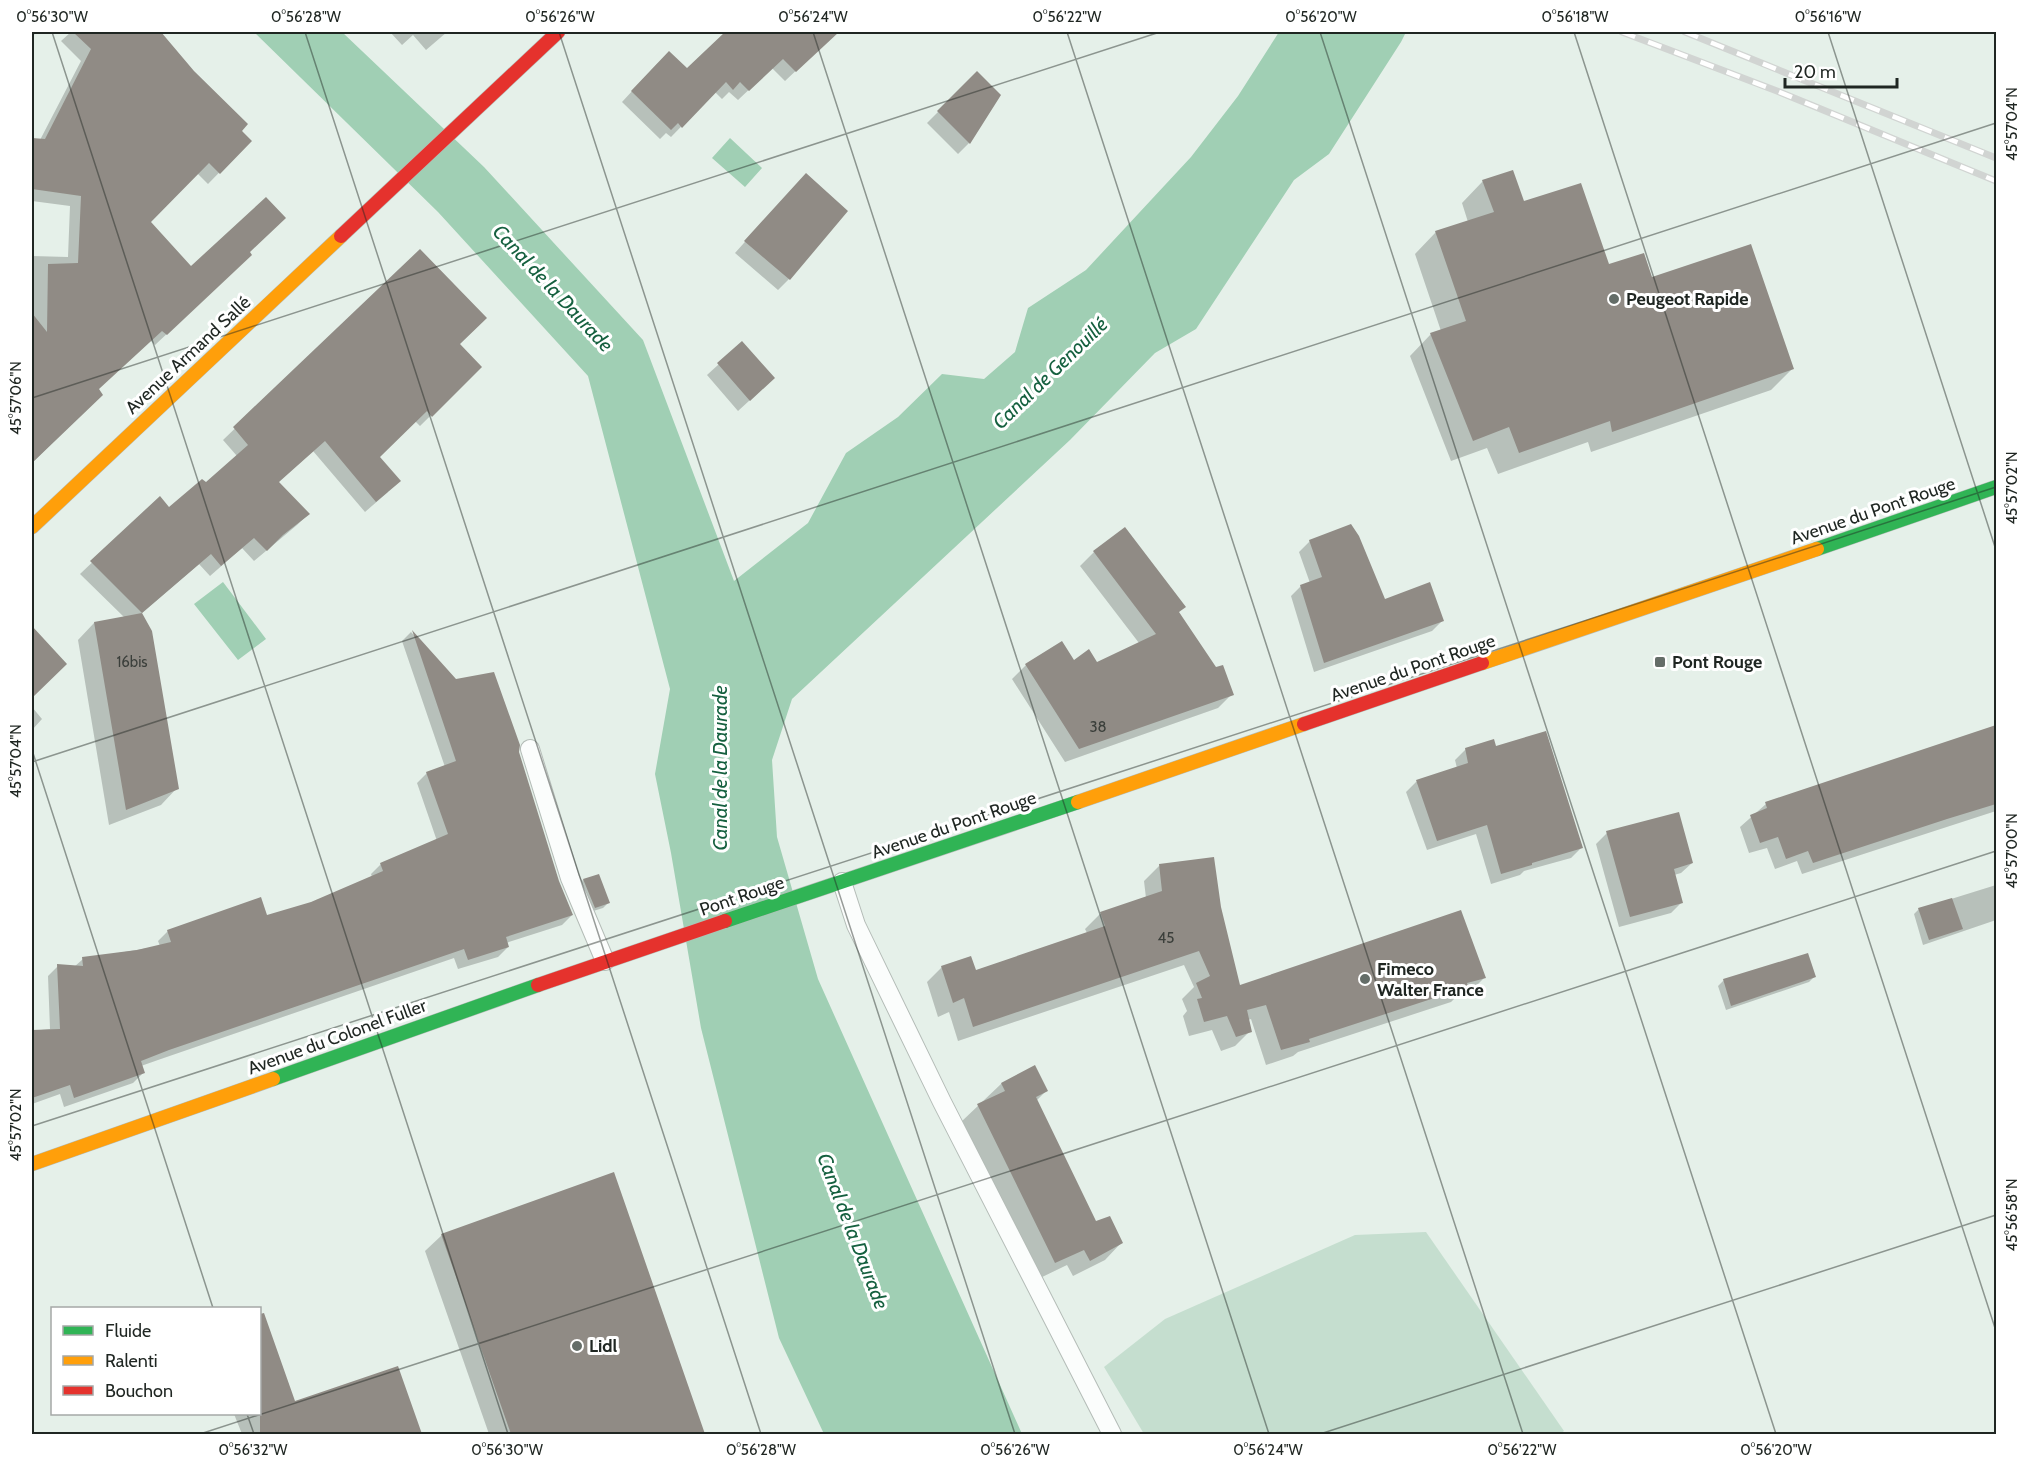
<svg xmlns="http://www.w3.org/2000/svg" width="2028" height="1466" font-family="Cabin,sans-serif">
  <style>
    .green { fill: #c5decf }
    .water { fill: #a0cfb4 }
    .shadow { fill: #0003 }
    .building { fill: #908b85 }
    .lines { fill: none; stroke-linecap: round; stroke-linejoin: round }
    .lane-casing { stroke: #b4bcb7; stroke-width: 20 }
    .fast-casing { stroke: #b4bcb7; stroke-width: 15 }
    .slow-casing { stroke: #b4bcb7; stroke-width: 15 }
    .jam-casing { stroke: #b4bcb7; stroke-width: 15 }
    .lane { stroke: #fbfdfc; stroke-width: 18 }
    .fast { stroke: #30b455; stroke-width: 14 }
    .slow { stroke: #ff9f0a; stroke-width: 14 }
    .jam { stroke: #e5322d; stroke-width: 14 }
    .rail-casing { stroke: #d1d4d2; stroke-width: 7 }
    .rail { stroke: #fff; stroke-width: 4.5; stroke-dasharray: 14; stroke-linecap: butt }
    .ticks { fill: none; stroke: #1f2622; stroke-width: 1.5; stroke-opacity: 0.45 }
    .poi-dot { fill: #646d68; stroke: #fff; stroke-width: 2 }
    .labels { text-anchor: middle; stroke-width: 6; stroke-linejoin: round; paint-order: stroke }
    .number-label { font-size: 15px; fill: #3b3f3b }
    .poi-label { font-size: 18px; font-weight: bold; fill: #1f2622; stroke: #fff; text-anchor: start }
    .street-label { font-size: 18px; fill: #1f2622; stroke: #fff }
    .water-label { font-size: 20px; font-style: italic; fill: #15603f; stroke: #fff }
    .neatline { fill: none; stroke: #1f2622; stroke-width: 2 }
    .ticks-label { font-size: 15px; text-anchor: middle; fill: #1f2622 }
  </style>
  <rect width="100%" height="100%" fill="#e5f0e9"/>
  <path class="green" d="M1426 1232 1564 1431 1560 1434H1144L1104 1367 1165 1319 1355 1235Z"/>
  <path class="water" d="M254 32H342L484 167 643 340 734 581 808 523 846 453 898 417 942 374 984 379 1015 352 1028 308 1086 270 1191 157 1238 96 1279 32H1406L1401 42 1329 154 1294 180 1196 329 1155 353 1070 440 792 699 772 760 777 837 818 979 1022 1434H824L779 1338 701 1028 671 853 655 774 670 689 588 376 438 212Z
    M730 138 762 168 745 187 712 158Z
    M223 582 266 639 238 660 194 604Z"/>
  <path class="shadow" d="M71 32H160L250 141 208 184 197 173 149 222 190 268 248 252 239 266 155 345 150 340 97 389 101 395 32 463V256L68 257 70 206 32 201V139L40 140 81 61 61 41Z
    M390 32H447L426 50 413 35 402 45Z
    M727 32H837L785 81 772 68 738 100 729 92 722 99 715 92 671 137 666 133 660 139 622 102 658 63 687 70Z
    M977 73 999 95 969 143 958 154 927 123Z
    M1483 181 1524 203 1608 266 1651 278 1793 368 1771 390 1591 452 1588 442 1498 474 1487 448 1451 461 1410 356 1431 334 1441 331 1415 254 1436 232 1468 222 1462 203Z
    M795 186 789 279 778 290 735 253Z
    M420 251 458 344 480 367 420 426 415 421 378 457 388 492 365 512 313 451 278 482 308 514 297 525 254 561 242 548 210 576 199 564 141 614 177 788 161 805 109 825 78 640 94 623 125 618 80 574 160 498 169 509 206 484 237 456 223 440Z
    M742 343 762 389 738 411 707 375Z
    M1310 541 1384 600 1442 621 1432 631 1314 672 1291 596 1301 586 1310 583 1299 552Z
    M1094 552 1177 613 1232 694 1218 708 1065 762 1012 679 1026 665 1073 662 1097 664 1139 643 1080 566Z
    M411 632 518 752 558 882 572 915 562 925 506 943 508 947 498 957 458 969 454 958 158 1060 141 1066 143 1073 133 1083 64 1107 60 1094 32 1104V1031L50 1029 48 976 58 966 74 967 83 959 160 946 158 941 168 931 266 916 311 903 372 877 371 874 381 864 437 841 417 783 427 773 445 767 402 641Z
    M42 639 65 664 32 696V649Z
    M32 707 42 719 32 730Z
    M1996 726V811L1802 874 1797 861 1775 869 1767 848 1749 853 1740 827 1766 804Z
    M1466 749 1582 847 1571 858 1524 871 1520 875 1491 884 1476 834 1427 850 1406 792 1416 782 1457 768 1455 760Z
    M1607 833 1692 863 1681 873 1674 875 1682 902 1671 913 1619 927 1596 844Z
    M1159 866 1220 907 1239 987 1484 978 1469 993 1457 996 1451 1002 1298 1052 1293 1056 1266 1065 1251 1019 1248 1020 1250 1031 1235 1046 1221 1051 1212 1030 1189 1036 1183 1016 1187 1011 1182 999 1194 987 1184 965 958 1041 949 1012 938 1017 927 982 942 967 975 971 1087 933 1085 929 1100 914 1146 898 1144 881Z
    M598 875 608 903 603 908 590 912 578 885 583 880Z
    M1996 885V920L1923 945 1914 914 1919 909Z
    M1814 977 1809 982 1726 1010 1718 986 1724 980Z
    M1035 1067 1046 1091 1036 1101 1096 1223 1121 1243 1105 1260 1073 1276 1067 1265 1038 1279 961 1122 1001 1084Z
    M613 1174 704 1434H489L425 1251 442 1235Z
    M269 1331 294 1403 397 1368 421 1434H242L234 1414H260V1334Z"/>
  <path class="building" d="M73 32H161L194 71 248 124 242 131 252 141 220 174 209 163 151 222 191 266 266 197 286 218 250 252 252 255 167 335 162 331 99 389 103 395 32 463V313L47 332 48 264 78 263 81 196 32 189V138L45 139 91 49Z
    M725 32H839L796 72 783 59 749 91 740 82 733 90 726 82 682 128 678 123 671 130 631 91 669 51 687 68Z
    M977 71 1001 95 970 144 937 111Z
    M1513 170 1524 201 1581 183 1609 264 1644 253 1652 277 1751 244 1794 369 1612 432 1610 421 1519 453 1509 427 1473 441 1430 333 1466 321 1435 231 1494 212 1482 180Z
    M806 173 848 211 790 280 744 241Z
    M420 249 487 318 460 344 482 367 432 417 427 411 380 457 401 481 376 502 325 441 279 482 310 514 283 535 267 551 254 538 221 566 211 554 142 613 90 561 160 496 169 507 202 479 206 482 248 445 233 427Z
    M742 341 775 378 750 401 717 363Z
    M1351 524 1359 536 1385 599 1430 582 1444 621 1324 663 1300 585 1322 577 1309 540Z
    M1125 527 1186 607 1179 612 1216 667 1223 665 1234 695 1079 749 1025 664 1062 641 1074 660 1089 649 1097 662 1156 634 1093 551Z
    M142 613 152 631 179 789 126 810 94 622Z
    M32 626 67 664 32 698Z
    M412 630 456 679 494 672 520 745 519 752 559 881 573 915 506 937 509 947 468 960 464 949 169 1050 141 1061 145 1073 74 1098 70 1085 32 1098V1030L60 1029 57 964 83 966 82 957 137 950 171 942 167 930 261 897 267 915 311 902 383 871 380 863 448 834 426 772 456 761Z
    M1996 725V804L1947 819 1813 863 1808 851 1786 859 1778 837 1760 843 1750 815 1767 808 1765 802Z
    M1546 731 1583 848 1532 863V865L1501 874 1487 825 1437 841 1416 780 1468 763 1465 748 1494 739 1496 746Z
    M1679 812 1693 863 1674 869 1683 903 1630 917 1606 831Z
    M1214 857 1221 907 1240 985 1461 910 1486 978 1467 983 1468 987 1309 1039 1310 1042 1281 1050 1266 1005 1247 1010 1252 1032 1236 1037 1227 1016 1204 1022 1197 999 1202 998 1196 983 1210 976 1199 951 973 1027 964 998 953 1003 941 966 971 956 976 970 1105 926 1100 912 1162 891 1159 864Z
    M599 874 610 903 595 908 583 879Z
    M1952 898 1963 929 1929 940 1918 908Z
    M1808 953 1816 977 1731 1006 1723 979Z
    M1035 1065 1048 1091 1036 1097 1096 1221 1110 1216 1123 1243 1090 1261 1084 1250 1055 1263 977 1104 1005 1091 1001 1083Z
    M614 1172 705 1434H511L441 1234Z
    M264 1313 295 1401 398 1366 422 1434H260V1314Z"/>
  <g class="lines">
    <g class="lane-casing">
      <path id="lane" d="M530 749 570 878 605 961
        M842 882 856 925 942 1102 1112 1434"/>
    </g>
    <g class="fast-casing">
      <path id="fast" d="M1817 549 1996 487
        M725 921 1078 802
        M273 1079 538 985"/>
    </g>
    <g class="slow-casing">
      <path id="slow" d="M32 527 341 236
        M1482 663 1817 549
        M1078 802 1304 724
        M32 1164 273 1079"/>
    </g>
    <g class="jam-casing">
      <path id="jam" d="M341 236 558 32
        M1304 724 1482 663
        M538 985 725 921"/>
    </g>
    <use href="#lane" class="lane"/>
    <use href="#fast" class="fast"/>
    <use href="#slow" class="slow"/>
    <use href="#jam" class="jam"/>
    <g class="rail-casing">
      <path id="rail" d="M1622 32 1777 91 1996 181
        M1685 32 1996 158"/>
    </g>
    <use href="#rail" class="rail"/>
  </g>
  <path class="ticks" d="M52 32 508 1434M305 32 761 1434M559 32 1015 1434M813 32 1269 1434M1067 32 1523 1434M1320 32 1776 1434M1574 32 1996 1331M1828 32 1996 550M32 34 40 32M32 398 1160 32M32 750 213 1308M32 762 1996 123M32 1126 1996 487M247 1414 254 1434M200 1434 1996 851M1320 1434 1996 1215"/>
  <g class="poi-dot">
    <circle cx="1614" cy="299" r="6"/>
    <rect x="1654" y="656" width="12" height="12" rx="3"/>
    <circle cx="1365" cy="979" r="6"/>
    <circle cx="577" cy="1346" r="6"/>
  </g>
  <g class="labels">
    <g class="number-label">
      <text x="132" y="667">16bis</text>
      <text x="1098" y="732">38</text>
      <text x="1166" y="943">45</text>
    </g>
    <g class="poi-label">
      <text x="1626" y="305">Peugeot Rapide</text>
      <text x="1672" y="668">Pont Rouge</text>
      <text x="1377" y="975">Fimeco<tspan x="1377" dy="21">Walter France</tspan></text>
      <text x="589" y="1352">Lidl</text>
    </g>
    <g class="street-label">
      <text transform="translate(188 355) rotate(-43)" y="6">Avenue Armand Sallé</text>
      <text transform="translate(1873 511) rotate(-19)" y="6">Avenue du Pont Rouge</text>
      <text transform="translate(1413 668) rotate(-19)" y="6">Avenue du Pont Rouge</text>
      <text transform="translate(954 825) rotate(-19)" y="6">Avenue du Pont Rouge</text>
      <text transform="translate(742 896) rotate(-19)" y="6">Pont Rouge</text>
      <text transform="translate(337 1037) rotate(-20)" y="6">Avenue du Colonel Fuller</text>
    </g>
    <g class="water-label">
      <text transform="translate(553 288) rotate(47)" y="7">Canal de la Daurade</text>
      <text transform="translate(1050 373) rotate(-44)" y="7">Canal de Genouillé</text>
      <text transform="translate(720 768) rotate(-90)" y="7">Canal de la Daurade</text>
      <text transform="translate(853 1231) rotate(69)" y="7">Canal de la Daurade</text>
    </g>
  </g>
  <rect width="2028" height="1466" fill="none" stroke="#ffffff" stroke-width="66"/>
  <rect x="51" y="1307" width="210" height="108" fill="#ffffff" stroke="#a5a8a7" stroke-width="1.5"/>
  <rect x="63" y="1326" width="30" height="9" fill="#30b455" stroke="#a5a8a7" stroke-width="1.5"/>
  <text x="105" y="1337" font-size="18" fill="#1f2622">Fluide</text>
  <rect x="63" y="1356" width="30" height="9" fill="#ff9f0a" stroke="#a5a8a7" stroke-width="1.5"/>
  <text x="105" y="1367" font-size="18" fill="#1f2622">Ralenti</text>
  <rect x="63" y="1386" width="30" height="9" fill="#e5322d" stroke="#a5a8a7" stroke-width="1.5"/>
  <text x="105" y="1397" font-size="18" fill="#1f2622">Bouchon</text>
  <path d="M1785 78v9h112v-9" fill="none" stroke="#1f2622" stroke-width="3"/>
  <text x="1794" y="78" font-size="18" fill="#1f2622" stroke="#ffffff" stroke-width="4.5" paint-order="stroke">20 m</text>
  <rect x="33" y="33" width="1962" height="1400" class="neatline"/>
  <g class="ticks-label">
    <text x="52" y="22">0°56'30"W</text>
    <text x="306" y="22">0°56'28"W</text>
    <text x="560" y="22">0°56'26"W</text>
    <text x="813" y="22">0°56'24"W</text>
    <text x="1067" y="22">0°56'22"W</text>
    <text x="1321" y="22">0°56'20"W</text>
    <text x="1575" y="22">0°56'18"W</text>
    <text x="1828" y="22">0°56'16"W</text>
    <text transform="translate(2012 124) rotate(-90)" y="5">45°57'04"N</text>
    <text transform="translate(16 398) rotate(-90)" y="5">45°57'06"N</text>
    <text transform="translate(2012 488) rotate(-90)" y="5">45°57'02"N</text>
    <text transform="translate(16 761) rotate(-90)" y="5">45°57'04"N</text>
    <text transform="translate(2012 851) rotate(-90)" y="5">45°57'00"N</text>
    <text transform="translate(16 1125) rotate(-90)" y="5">45°57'02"N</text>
    <text transform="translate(2012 1215) rotate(-90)" y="5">45°56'58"N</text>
    <text x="253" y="1455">0°56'32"W</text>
    <text x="507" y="1455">0°56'30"W</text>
    <text x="761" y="1455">0°56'28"W</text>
    <text x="1015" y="1455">0°56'26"W</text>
    <text x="1268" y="1455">0°56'24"W</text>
    <text x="1522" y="1455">0°56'22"W</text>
    <text x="1776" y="1455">0°56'20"W</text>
  </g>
</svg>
